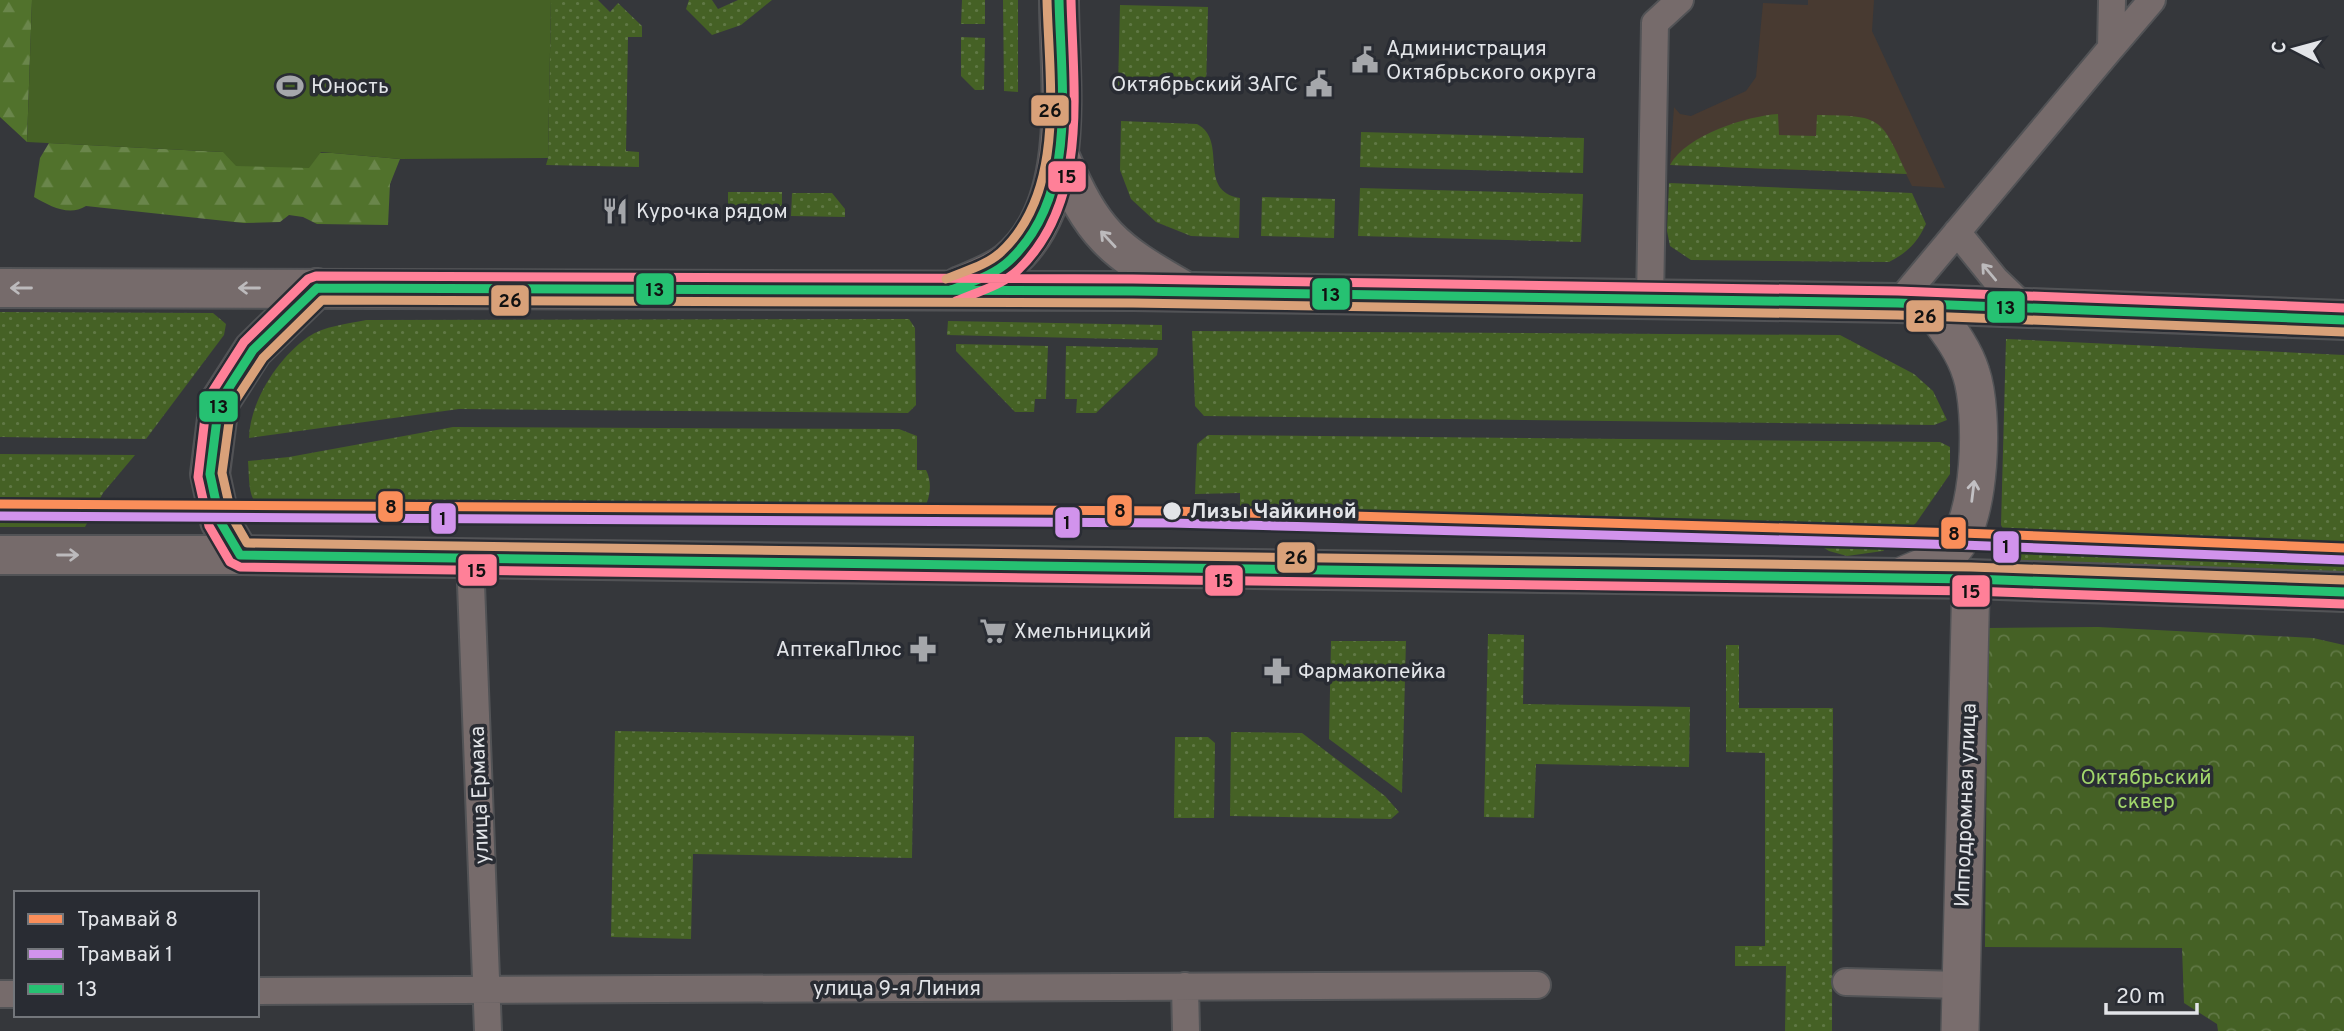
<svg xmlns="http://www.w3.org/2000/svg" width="2344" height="1031" font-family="Overpass,sans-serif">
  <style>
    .commercial { fill: #483a31 }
    .grass { fill: url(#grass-dots) }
    .forest { fill: url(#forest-firs) }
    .park { fill: url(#park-crowns) }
    .pitch { fill: #456125 }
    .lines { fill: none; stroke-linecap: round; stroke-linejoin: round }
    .street-casing { stroke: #525356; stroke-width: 30 }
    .secondary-casing { stroke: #525356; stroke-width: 40 }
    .primary-casing { stroke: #525356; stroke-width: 42 }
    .street { stroke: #766b6b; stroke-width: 26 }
    .secondary { stroke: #796d6d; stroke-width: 37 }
    .primary { stroke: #766b6b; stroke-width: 38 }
    .bus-1-casing { stroke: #292c33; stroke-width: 14 }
    .bus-2-casing { stroke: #292c33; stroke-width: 14 }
    .bus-3-casing { stroke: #292c33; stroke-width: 14 }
    .bus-1 { stroke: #26c172; stroke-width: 9 }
    .bus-2 { stroke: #ff8098; stroke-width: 9 }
    .bus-3 { stroke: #d9a179; stroke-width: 9 }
    .tram-1-casing { stroke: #292c33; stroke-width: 14 }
    .tram-2-casing { stroke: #292c33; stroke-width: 14 }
    .tram-1 { stroke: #fa8e5a; stroke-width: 9 }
    .tram-2 { stroke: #d193ec; stroke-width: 9 }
    .oneway { stroke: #bcbabc }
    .oneway2 { stroke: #c2c0c3 }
    .stop-dot { fill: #e2e4e8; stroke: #292c33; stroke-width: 2.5 }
    .labels { text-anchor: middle; stroke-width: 7; stroke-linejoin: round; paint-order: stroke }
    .poi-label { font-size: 21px; fill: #e2e4e8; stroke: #292c33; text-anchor: start }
    .stop-label { font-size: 21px; font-weight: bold; fill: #e2e4e8; stroke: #292c33; text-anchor: start }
    .park-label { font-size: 21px; fill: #a1d66b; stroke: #292c33 }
    .street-label { font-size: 21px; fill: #e2e4e8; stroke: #292c33 }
    .line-badge { stroke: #292c33; stroke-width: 2.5 }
    .pale-badge-label { font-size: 19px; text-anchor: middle; font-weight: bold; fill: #111 }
  </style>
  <defs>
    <pattern id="grass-dots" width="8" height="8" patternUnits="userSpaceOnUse" patternTransform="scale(1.75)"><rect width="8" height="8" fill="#456125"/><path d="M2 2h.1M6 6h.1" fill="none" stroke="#607845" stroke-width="1.8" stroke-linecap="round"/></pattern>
    <pattern id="forest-firs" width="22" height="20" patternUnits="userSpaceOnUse" patternTransform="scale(1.75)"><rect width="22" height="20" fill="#51722c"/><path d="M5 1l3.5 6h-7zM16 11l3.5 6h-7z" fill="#6a864b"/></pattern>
    <pattern id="park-crowns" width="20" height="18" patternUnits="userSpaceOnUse" patternTransform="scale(1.75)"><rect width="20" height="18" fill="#456125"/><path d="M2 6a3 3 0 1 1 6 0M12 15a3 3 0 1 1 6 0" fill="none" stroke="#607845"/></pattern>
  </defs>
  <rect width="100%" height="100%" fill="#35373b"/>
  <path class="commercial" d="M1808 0H1874L1872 31 1945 188 1912 186 1906 174 1670 165 1674 107 1680 114 1691 116 1746 91 1756 77 1763 3 1808 5Z"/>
  <path class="grass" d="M551 0H598L610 12 618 3 642 26V37H628L626 151 639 152V167L546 165 548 158Z
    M689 0H712L718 9 738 0H772L741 25 712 35 686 9Z
    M962 0H985V24H961Z
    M1003 0H1018V92L1004 91Z
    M1120 5 1208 7 1206 90 1118 88Z
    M961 37 985 38 984 90H975L961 76Z
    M1778 114 1779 135 1816 136 1817 115C1882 116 1880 116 1907 174L1670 165C1686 135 1747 116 1778 114Z
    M1121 121 1197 124C1229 141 1196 191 1240 198L1239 238 1191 236 1156 222 1131 199 1120 170Z
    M1361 132 1584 138 1583 173 1360 167Z
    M1669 183 1912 193 1926 224C1917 243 1907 253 1889 262L1691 260 1670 246 1667 231Z
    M1360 188 1583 194 1581 242 1358 236Z
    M728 192H782V216L728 215Z
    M792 193H832L845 209V217L791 216Z
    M1262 197 1335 199 1334 238 1261 236Z
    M0 312 213 313 226 324 224 335 146 439 0 437Z
    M909 319 915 328 916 405 908 413 459 409 249 438C250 401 278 358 308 337 324 326 347 324 366 320Z
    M948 321 1162 325V340L947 335Z
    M1192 331 1840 335 1914 374 1933 391 1947 420 1934 425 1204 416 1195 406Z
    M2006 339 2344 355V573L2021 561 2001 525Z
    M956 344 1048 346 1046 399H1035L1034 412H1015L956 351Z
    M1066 346 1158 348 1157 355 1096 413H1076L1077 399H1065Z
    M453 427 899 429 917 436V470H926C934 486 929 504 918 518L273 515C246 505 250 486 248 461L289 457Z
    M1208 435 1940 442 1950 447V474L1916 523 1883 551 1847 556 1829 551 1802 534 1240 519V493L1195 494 1197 444Z
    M0 454 135 455 103 493 85 527H0Z
    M1488 634 1524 635 1523 704 1690 707 1689 767 1536 764 1534 818 1484 817Z
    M1331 641H1406L1402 793 1329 739Z
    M1726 645H1739V708H1833L1832 1031H1785L1786 966H1735V946H1765V753L1726 752Z
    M615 731 914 736 912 858 693 854 691 939 611 937Z
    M1231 732 1302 733 1385 796 1399 812 1391 819 1230 816Z
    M1175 737H1208L1215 743 1214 818H1174Z"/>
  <path class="forest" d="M0 0H32L27 142 0 117Z
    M49 143 223 152 333 153 400 159 390 184 388 225 317 224 303 217 289 215 280 222 244 223 86 206C69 217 50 206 34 197L40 158Z"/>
  <path class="park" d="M2098 627 2313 638 2344 645V1031H2218L2217 1024 2184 1003 2182 948 1985 947 1988 628Z"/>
  <path class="pitch" d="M32 0H551L548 158 400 159 321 152 309 168 236 166 223 152 27 142Z"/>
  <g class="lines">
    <g class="street-casing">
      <path id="street" d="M2111 48 2152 0
        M1957 232 1995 279 2025 308
        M1650 300 1655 23 1680 0
        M1898 303 2111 48 2112 0
        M470 558 488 1031
        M1846 982 1960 985
        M1185 986 1186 1031
        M257 991 1537 985
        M0 994H16"/>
    </g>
    <g class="secondary-casing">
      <path id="secondary" d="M1898 578C1914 570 1938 563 1951 551 1982 521 1984 412 1971 373 1963 347 1945 326 1929 304
        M1960 1031 1971 579"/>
    </g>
    <g class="primary-casing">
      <path id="primary" d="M1060 157C1093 234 1111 249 1183 290
        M960 286C976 279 994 273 1008 262 1079 204 1059 80 1059 0
        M0 288 1133 291 1898 303 2344 320
        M0 555H240L1971 579 2344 592
        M240 555 220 521 210 474 219 403 253 350 317 288"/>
    </g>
    <use href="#street" class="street"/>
    <use href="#secondary" class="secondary"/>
    <use href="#primary" class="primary"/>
    <g class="bus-1-casing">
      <path id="bus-1" d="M317 288 1133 291 1898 303 2344 320
        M951 290C970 282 993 276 1009 261 1079 196 1061 86 1059 0
        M240 555 1971 579 2344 592
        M240 555 220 521 210 474 219 403 253 350 317 288"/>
    </g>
    <g class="bus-2-casing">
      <path id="bus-2" d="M956 301C977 292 1001 286 1018 270 1090 201 1073 90 1071 0
        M2344 604 1971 591 240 567 230 562 209 526 198 477 207 400 244 342 308 279 316 276 1133 279 1898 291 2344 308"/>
    </g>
    <g class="bus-3-casing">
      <path id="bus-3" d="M946 279C964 271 985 266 1000 253 1067 192 1049 81 1047 0
        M2344 332 1898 315 1133 303 322 300 263 358 231 407 222 473 232 517 247 543 1971 567 2344 580"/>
    </g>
    <use href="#bus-1" class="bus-1"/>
    <use href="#bus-2" class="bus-2"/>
    <use href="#bus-3" class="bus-3"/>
    <g class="tram-1-casing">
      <path id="tram-1" d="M0 504 1172 511 1962 533 2344 548"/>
    </g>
    <g class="tram-2-casing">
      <path id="tram-2" d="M0 516 1172 523 1962 545 2344 560"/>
    </g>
    <use href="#tram-1" class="tram-1"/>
    <use href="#tram-2" class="tram-2"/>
  </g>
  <defs><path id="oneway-shaft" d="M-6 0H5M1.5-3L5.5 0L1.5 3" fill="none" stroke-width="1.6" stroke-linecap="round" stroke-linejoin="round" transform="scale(1.75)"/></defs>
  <g class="oneway">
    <use href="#oneway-shaft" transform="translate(1108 239) rotate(-133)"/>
    <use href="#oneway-shaft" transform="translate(1989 272) rotate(-130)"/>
    <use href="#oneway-shaft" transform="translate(21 288) rotate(-180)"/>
    <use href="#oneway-shaft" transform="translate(249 288) rotate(-180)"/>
    <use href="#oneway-shaft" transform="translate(68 555)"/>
  </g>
  <use class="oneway2" href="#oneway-shaft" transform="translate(1973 491) rotate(-83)"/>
  <defs>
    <g id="civic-bare" transform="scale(2.1)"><path d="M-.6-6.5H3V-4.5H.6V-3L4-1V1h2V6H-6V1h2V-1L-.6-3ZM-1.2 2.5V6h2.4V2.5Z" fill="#a5a7ab" stroke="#292c33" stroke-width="2.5" paint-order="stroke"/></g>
    <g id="stadium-bare" transform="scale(2.1)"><path d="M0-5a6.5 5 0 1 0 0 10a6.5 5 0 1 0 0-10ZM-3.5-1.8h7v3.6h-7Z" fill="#a5a7ab" stroke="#292c33" stroke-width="2.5" paint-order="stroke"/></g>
    <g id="restaurant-bare" transform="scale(2.1)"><path d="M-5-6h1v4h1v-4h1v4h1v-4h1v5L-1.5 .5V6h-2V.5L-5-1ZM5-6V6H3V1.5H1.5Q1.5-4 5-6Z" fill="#a5a7ab" stroke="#292c33" stroke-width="2.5" paint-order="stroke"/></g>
    <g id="supermarket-bare" transform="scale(2.1)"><path d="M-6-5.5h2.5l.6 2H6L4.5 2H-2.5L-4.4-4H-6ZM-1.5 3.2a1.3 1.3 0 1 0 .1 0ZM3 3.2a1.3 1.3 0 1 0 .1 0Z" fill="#a5a7ab" stroke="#292c33" stroke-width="2.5" paint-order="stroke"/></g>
    <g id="pharmacy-bare" transform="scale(2.1)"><path d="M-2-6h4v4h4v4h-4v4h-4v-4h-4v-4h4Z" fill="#a5a7ab" stroke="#292c33" stroke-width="2.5" paint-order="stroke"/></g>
  </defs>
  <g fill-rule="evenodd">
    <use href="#civic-bare" x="1365" y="60"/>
    <use href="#civic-bare" x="1319" y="84"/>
    <use href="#stadium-bare" x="290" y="86"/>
    <use href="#restaurant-bare" x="615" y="211"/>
    <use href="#supermarket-bare" x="993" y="631"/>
    <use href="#pharmacy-bare" x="923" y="649"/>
    <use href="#pharmacy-bare" x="1277" y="671"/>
  </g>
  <circle class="stop-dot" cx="1172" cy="511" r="10"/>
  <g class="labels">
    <g class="poi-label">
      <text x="1386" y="55">Администрация<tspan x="1386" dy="24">Октябрьского округа</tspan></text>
      <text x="1298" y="91" text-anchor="end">Октябрьский ЗАГС</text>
      <text x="311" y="93">Юность</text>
      <text x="636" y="218">Курочка рядом</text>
      <text x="1014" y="638">Хмельницкий</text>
      <text x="902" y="656" text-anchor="end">АптекаПлюс</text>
      <text x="1298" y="678">Фармакопейка</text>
    </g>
    <g class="stop-label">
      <text x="1190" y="518">Лизы Чайкиной</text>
    </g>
    <g class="park-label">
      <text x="2146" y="784">Октябрьский<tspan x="2146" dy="24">сквер</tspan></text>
    </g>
    <g class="street-label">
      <text transform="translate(479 795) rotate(-92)" y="7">улица Ермака</text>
      <text transform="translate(1965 805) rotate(-88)" y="7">Ипподромная улица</text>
      <text x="897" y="995">улица 9-я Линия</text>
    </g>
  </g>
  <g class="line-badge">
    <rect x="1030" y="94" width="40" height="33" rx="7" fill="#d9a179"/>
    <rect x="1047" y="160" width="40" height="33" rx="7" fill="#ff8098"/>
    <rect x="635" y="272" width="40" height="34" rx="7" fill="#26c172"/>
    <rect x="1311" y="277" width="40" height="34" rx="7" fill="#26c172"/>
    <rect x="490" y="284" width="40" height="33" rx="7" fill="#d9a179"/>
    <rect x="1986" y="290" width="40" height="34" rx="7" fill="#26c172"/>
    <rect x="1905" y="299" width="40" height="34" rx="7" fill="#d9a179"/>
    <rect x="198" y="390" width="41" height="33" rx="7" fill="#26c172"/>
    <rect x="377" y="490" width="27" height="33" rx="7" fill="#fa8e5a"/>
    <rect x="1106" y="494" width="27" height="33" rx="7" fill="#fa8e5a"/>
    <rect x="430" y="502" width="27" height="33" rx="7" fill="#d193ec"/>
    <rect x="1054" y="506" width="27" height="33" rx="7" fill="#d193ec"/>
    <rect x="1940" y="516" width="27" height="34" rx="7" fill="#fa8e5a"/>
    <rect x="1992" y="530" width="28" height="34" rx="7" fill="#d193ec"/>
    <rect x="1276" y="541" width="40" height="33" rx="7" fill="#d9a179"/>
    <rect x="457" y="553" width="41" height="34" rx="7" fill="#ff8098"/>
    <rect x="1204" y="564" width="40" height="33" rx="7" fill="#ff8098"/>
    <rect x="1951" y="574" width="40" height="34" rx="7" fill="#ff8098"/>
  </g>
  <g class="pale-badge-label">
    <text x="1050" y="117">26</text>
    <text x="1067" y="183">15</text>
    <text x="655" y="296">13</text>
    <text x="1331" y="301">13</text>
    <text x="510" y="307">26</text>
    <text x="2006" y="314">13</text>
    <text x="1925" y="323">26</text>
    <text x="219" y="413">13</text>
    <text x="391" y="513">8</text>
    <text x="1120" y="517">8</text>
    <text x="443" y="525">1</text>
    <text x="1067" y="529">1</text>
    <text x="1954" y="540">8</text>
    <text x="2006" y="553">1</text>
    <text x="1296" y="564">26</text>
    <text x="477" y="577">15</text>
    <text x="1224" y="587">15</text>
    <text x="1971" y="598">15</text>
  </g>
  <rect x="14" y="891" width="245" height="126" fill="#292c33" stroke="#73767b" stroke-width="2"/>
  <rect x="28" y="914" width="35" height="10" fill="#fa8e5a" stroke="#73767b" stroke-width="2"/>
  <text x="77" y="926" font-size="21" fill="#e2e4e8">Трамвай 8</text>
  <rect x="28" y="949" width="35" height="10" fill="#d193ec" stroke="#73767b" stroke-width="2"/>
  <text x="77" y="961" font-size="21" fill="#e2e4e8">Трамвай 1</text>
  <rect x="28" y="984" width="35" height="10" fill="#26c172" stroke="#73767b" stroke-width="2"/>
  <text x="77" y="996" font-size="21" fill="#e2e4e8">13</text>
  <g transform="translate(2295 49) rotate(276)" stroke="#292c33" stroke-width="5" paint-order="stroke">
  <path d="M0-5L12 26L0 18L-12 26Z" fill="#e2e4e8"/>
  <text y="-10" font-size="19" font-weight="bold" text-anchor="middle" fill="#e2e4e8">С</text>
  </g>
  <path d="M2106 1003v10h91v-10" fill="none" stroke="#e2e4e8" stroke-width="3.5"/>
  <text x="2116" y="1003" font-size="21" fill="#e2e4e8" stroke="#292c33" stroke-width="5" paint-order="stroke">20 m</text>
</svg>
